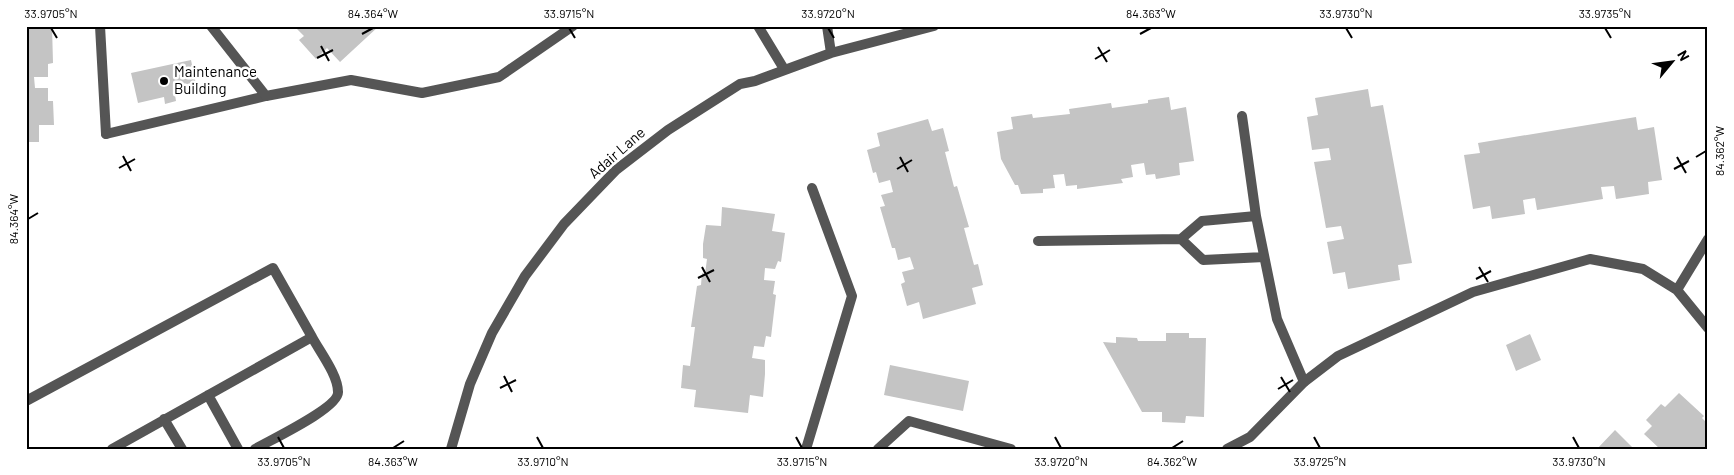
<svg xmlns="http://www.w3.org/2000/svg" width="1734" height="475" font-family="Barlow,sans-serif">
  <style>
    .building { fill: #c4c4c4 }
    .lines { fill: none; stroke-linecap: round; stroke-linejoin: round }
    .service { stroke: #555; stroke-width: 10 }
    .minor { stroke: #555; stroke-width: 10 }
    .ticks { fill: none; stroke: #000; stroke-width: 2 }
    .poi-dot { fill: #000; stroke: #fff; stroke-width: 2 }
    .labels { text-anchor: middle; stroke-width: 5; stroke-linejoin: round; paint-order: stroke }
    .poi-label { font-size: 15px; fill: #000; stroke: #fff; text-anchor: start }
    .street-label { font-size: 15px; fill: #000; stroke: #fff }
    .neatline { fill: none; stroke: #000; stroke-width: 2 }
    .ticks-label { font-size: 12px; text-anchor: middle; fill: #000 }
  </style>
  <rect width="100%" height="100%" fill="#fff"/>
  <path class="building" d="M26 26H52L53 63 48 64V77H34L35 88H48V101H53L54 125H39V142H26Z
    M299 26H379L340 62 327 48 316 59 299 40 304 36 297 29Z
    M191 60 197 89 175 95 176 101 165 104 164 97 138 103 131 73Z
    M1368 89 1371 107 1383 105 1412 263 1398 265 1400 280 1348 289 1345 272 1333 274 1327 242 1344 239 1341 226 1326 228 1314 162 1331 160 1329 148 1312 150 1307 117 1318 115 1315 98Z
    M1169 97 1171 110 1186 107 1194 161 1179 163 1180 175 1156 179 1155 174 1146 175 1144 163 1131 165 1133 177 1121 179 1123 183 1077 189V185L1066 186 1064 174 1053 175 1055 188 1043 189V193L1021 194 1018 185H1015L1001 159 997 132 1013 129 1011 117 1032 114 1033 118 1070 114 1069 109 1111 103 1112 108 1148 103V100Z
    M1636 117 1638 130 1654 127 1662 180 1648 182 1649 194 1616 199 1614 186 1601 187 1603 199 1537 210 1535 198 1523 200 1525 214 1492 219 1490 206 1473 209 1464 155 1480 153 1478 143Z
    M928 119 932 131 943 128 949 151 945 152 954 187 957 186 969 227 964 228 974 265 978 264 983 285 972 288 976 304 923 319 919 302 907 306 901 284 905 282 902 272 914 269 910 257 898 260 895 248H892L880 207 885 206 881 195 893 192 890 180 879 183 876 172 873 173 867 150 880 146 877 133Z
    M722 207 775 214 772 231 785 233 781 262 778 261 775 269 765 268 764 280 775 281 773 294 776 295 771 337 766 336 764 347 754 346 752 358 765 360V374L763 397 750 395 748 413 694 407 696 390 681 388 683 365 690 366 695 327H691L697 286 701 285 702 273 705 274 707 259 703 258V244L706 225 721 226Z
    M1166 333H1189V338H1206L1204 417 1186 416 1185 423 1162 422V412H1142L1103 342 1116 343V337L1137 338 1138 341H1166Z
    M1530 334 1541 360 1516 371 1506 345Z
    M890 365 969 381 963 411 884 395Z
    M1679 393 1704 416 1702 418 1708 424V449H1660L1644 434 1652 426 1646 420 1661 404 1665 407Z
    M1615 430 1634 449H1597Z"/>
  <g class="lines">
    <path class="service" d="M1242 116 1256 216
      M106 134 266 96
      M1181 239 1203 260 1264 257
      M1038 241 1181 239 1202 221 1256 216 1277 319 1304 382
      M208 395 238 449
      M26 401 273 268 312 337 112 449
      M164 419 182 449
      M255 449C270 440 339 408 338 392 338 375 320 352 312 337
      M806 449 852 296 812 188"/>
    <path class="minor" d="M100 26 106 134
      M211 26 266 96 351 80 422 93 499 77 573 26
      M758 26 784 69
      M827 26 831 53
      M1677 290 1708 239
      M451 449 470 384 492 333 525 276 564 224 616 170 668 130 740 84 755 81 831 53 934 26
      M878 449 909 421 1011 449
      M1227 449 1250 437 1304 382 1338 356 1473 292 1590 259 1643 269 1677 290 1708 328"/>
  </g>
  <path class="ticks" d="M51 28 57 38M569 28 575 38M828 28 834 38M1346 28 1352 38M1605 28 1611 38M362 34 373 28M1140 34 1151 28M321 46 329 61M1098 47 1107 62M317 58 333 50M1095 59 1110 50M123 156 131 171M900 157 908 172M1677 157 1686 173M1696 157 1706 151M119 168 135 159M897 169 912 160M1674 169 1689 161M28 219 38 213M702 267 710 282M1479 267 1488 282M698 278 714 270M1476 279 1491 271M504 376 512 392M1281 377 1290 392M500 388 516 380M1278 389 1293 380M278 437 284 448M537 437 543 448M796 437 802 448M1055 437 1061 448M1314 437 1320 448M1573 437 1579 448M393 448 404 441M1172 448 1183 441"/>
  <circle class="poi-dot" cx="164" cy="81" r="5"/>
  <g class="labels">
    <g class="poi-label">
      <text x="174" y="77">Maintenance<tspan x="174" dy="17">Building</tspan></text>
    </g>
    <g class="street-label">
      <text transform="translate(617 153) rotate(-41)" y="5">Adair Lane</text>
    </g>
  </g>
  <rect width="1734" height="475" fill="none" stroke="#ffffff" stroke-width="55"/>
  <g transform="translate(1672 62) rotate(61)" stroke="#ffffff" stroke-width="4" paint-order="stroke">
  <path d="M0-4L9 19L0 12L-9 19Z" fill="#000000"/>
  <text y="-8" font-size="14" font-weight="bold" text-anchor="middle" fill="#000000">N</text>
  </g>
  <rect x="28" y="28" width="1678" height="420" class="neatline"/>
  <g class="ticks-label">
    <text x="51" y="18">33.9705°N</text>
    <text x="373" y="18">84.364°W</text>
    <text x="569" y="18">33.9715°N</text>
    <text x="828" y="18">33.9720°N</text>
    <text x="1151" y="18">84.363°W</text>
    <text x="1346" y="18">33.9730°N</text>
    <text x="1605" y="18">33.9735°N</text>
    <text transform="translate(1720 151) rotate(-90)" y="4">84.362°W</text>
    <text transform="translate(14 219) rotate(-90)" y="4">84.364°W</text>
    <text x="284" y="466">33.9705°N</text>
    <text x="393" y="466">84.363°W</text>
    <text x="543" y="466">33.9710°N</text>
    <text x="802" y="466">33.9715°N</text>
    <text x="1061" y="466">33.9720°N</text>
    <text x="1172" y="466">84.362°W</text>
    <text x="1320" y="466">33.9725°N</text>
    <text x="1579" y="466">33.9730°N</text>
  </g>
</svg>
